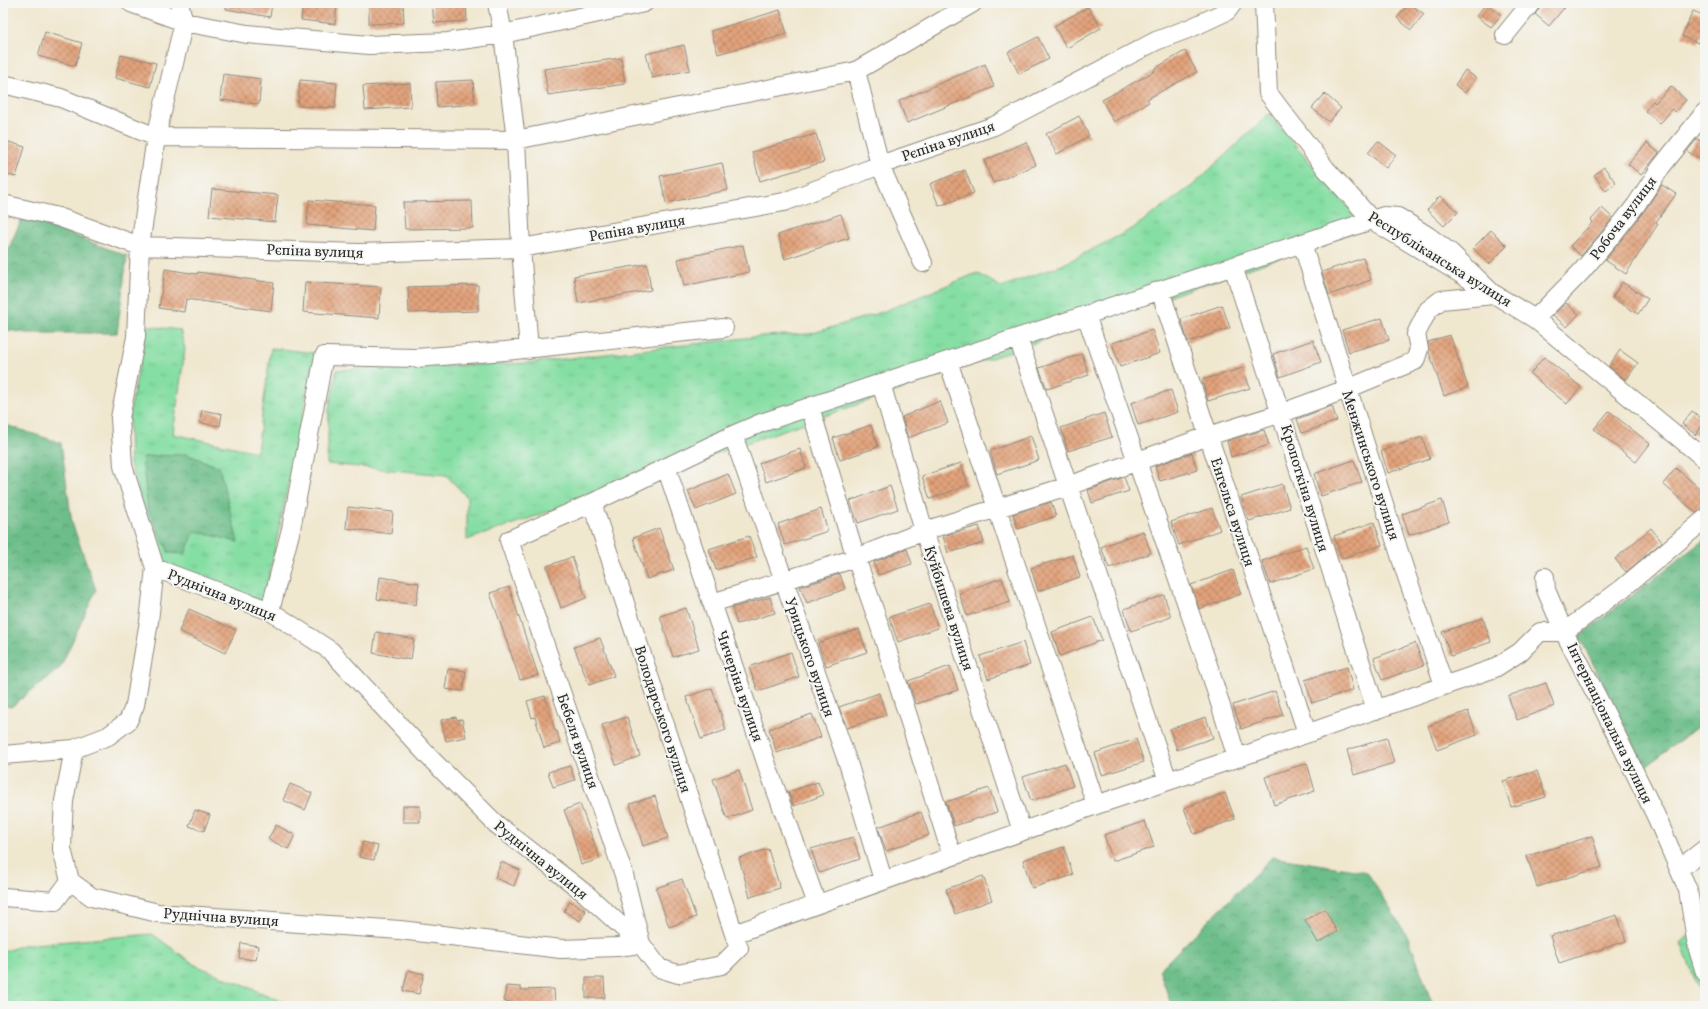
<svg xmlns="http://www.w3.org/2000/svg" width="1708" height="1009" font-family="Vollkorn,serif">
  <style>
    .grass { fill: url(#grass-tufts); stroke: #588467 }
    .forest { fill: url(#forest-crowns); stroke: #4c745a }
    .building { fill: url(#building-cross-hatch) }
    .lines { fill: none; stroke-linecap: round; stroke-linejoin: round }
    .minor-casing { stroke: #8e897d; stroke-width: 20 }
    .minor { stroke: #fff; stroke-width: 18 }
    .labels { text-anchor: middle; stroke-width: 3.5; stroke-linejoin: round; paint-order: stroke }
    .street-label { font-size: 15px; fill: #2b2b2b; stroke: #f6f6f2 }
  </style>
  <defs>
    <pattern id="grass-tufts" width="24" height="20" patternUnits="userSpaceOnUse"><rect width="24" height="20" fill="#85dea3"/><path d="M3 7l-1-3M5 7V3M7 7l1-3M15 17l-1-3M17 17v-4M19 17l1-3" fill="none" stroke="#73bf8c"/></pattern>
    <pattern id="forest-crowns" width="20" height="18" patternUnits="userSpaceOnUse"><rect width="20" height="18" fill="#6cbd89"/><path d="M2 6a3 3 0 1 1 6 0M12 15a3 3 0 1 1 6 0" fill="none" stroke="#599a70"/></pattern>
    <pattern id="building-cross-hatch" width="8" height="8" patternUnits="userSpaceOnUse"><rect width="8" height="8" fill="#e2a37c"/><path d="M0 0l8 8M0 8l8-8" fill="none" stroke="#b78566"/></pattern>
  </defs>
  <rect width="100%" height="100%" fill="#f6f6f2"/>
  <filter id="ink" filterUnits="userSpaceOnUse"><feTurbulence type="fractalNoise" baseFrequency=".025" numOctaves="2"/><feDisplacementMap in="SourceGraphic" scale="8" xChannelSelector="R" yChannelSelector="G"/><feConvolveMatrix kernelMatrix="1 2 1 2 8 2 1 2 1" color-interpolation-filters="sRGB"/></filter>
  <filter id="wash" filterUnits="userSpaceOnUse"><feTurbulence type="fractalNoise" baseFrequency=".012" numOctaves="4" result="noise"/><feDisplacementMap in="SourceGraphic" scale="16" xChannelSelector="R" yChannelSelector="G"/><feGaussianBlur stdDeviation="0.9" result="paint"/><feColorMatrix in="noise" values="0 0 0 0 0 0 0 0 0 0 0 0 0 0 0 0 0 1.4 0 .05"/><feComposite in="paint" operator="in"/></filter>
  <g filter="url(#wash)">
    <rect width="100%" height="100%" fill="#f0e7cf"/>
    <path class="grass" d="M1269 114 1366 228 467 540V497L446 475 327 464 329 409 337 370 529 363 762 336 810 334 882 312 977 273 1001 287 1062 265 1132 229 1192 186Z
      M147 326 180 330 185 349 173 434 257 452 271 348 315 353 264 602 161 564 130 464 129 417Z
      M1705 921V1005L1681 943Z
      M152 934 195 965 293 1006H3V952L23 945Z"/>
    <path class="forest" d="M23 216 127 256 117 333H26L3 329V261Z
      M3 424 61 443 72 523 96 590 60 668 11 707 3 705Z
      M186 454 219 467 238 542 195 531 185 554 169 553 148 510 142 457Z
      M1705 539V721L1645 767 1579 636Z
      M1272 857 1367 872 1409 939 1433 1006H1172L1159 970Z"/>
    <g id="blocks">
      <path class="building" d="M226 3H272L270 17 226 9Z
        M303 3H337L335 24 301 20Z
        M369 3H403L404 23 369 24Z
        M432 3H466L467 21 434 23Z
        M1409 3 1424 14 1411 30 1397 18Z
        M1487 3 1501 15 1491 27 1476 16Z
        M1544 3H1568L1549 26 1535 14Z
        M1088 7 1101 28 1067 48 1054 26Z
        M780 10 787 34 718 54 711 31Z
        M1693 11 1705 16V28L1698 43 1682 36Z
        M45 32 82 43 75 66 38 56Z
        M1038 37 1049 59 1019 74 1008 52Z
        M684 45 690 70 652 78 646 54Z
        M1185 51 1197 72 1147 99 1149 102 1114 122 1102 100 1155 71 1154 69Z
        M121 55 156 63 150 87 115 78Z
        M621 58 625 84 548 95 544 69Z
        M985 64 994 87 907 123 899 101Z
        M1465 70 1476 78 1465 93 1455 85Z
        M223 74 261 79 259 104 220 100Z
        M300 80 337 83 335 108 298 106Z
        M473 80 475 104 437 107 436 82Z
        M410 83 411 107 365 110 363 86Z
        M1671 86 1686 100 1675 112 1672 109 1660 124 1645 111 1653 101 1655 103Z
        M1325 94 1341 108 1329 122 1312 108Z
        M1079 116 1089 136 1057 154 1046 134Z
        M816 134 824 162 760 181 752 152Z
        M1697 139 1705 143V162L1687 151Z
        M3 140 25 147 16 177 3 174Z
        M1378 141 1396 155 1386 168 1368 153Z
        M1026 142 1036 165 993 183 984 161Z
        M1647 143 1659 153 1641 175 1628 164Z
        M722 163 728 190 666 203 660 176Z
        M1604 167 1616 183 1606 191 1594 175Z
        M965 170 974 193 939 206 930 184Z
        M1662 185 1676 194 1656 222 1658 224 1626 274 1605 260 1644 211Z
        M212 189 278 195 275 222 209 216Z
        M1440 196 1458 212 1444 226 1427 210Z
        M309 200 375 205 373 231 307 225Z
        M472 201 473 228 405 229 403 202Z
        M1602 208 1613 218 1581 256 1570 246 1593 222 1591 220Z
        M841 214 849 238 785 259 778 235Z
        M1491 230 1507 246 1489 264 1473 248Z
        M743 245 749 272 684 286 678 259Z
        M1363 258 1371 280 1329 295 1322 272Z
        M647 264 651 290 578 303 574 276Z
        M165 269 197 274 198 272 274 283 271 311 186 299 184 312 159 308Z
        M305 282 381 287 379 318 303 312Z
        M1622 282 1648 299 1638 314 1612 298Z
        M478 285V311L409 313 408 287Z
        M1566 303 1579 314 1567 327 1553 315Z
        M1222 305 1230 328 1188 342 1181 319Z
        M1382 318 1389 340 1349 352 1342 330Z
        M1152 330 1160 353 1120 367 1112 343Z
        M1450 335 1468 387 1444 396 1429 352 1428 342Z
        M1313 340 1321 362 1280 377 1273 354Z
        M1620 350 1638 363 1626 380 1609 366Z
        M1082 354 1089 375 1047 389 1039 368Z
        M1544 357 1581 387 1567 404 1530 374Z
        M1243 368 1250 388 1208 401 1202 380Z
        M1171 390 1178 412 1138 425 1131 403Z
        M940 401 948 423 908 438 902 417Z
        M1332 406 1337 421 1302 433 1297 419Z
        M202 410 222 414 220 426 200 423Z
        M1609 411 1650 444 1636 462 1594 429Z
        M1692 411 1705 421 1696 435 1682 424Z
        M1104 413 1112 437 1068 451 1061 428Z
        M871 425 878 447 840 460 833 438Z
        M1264 430 1269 445 1231 457 1227 441Z
        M1031 436 1039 460 997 474 990 451Z
        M1422 437 1430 459 1388 473 1381 451Z
        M800 449 806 468 766 482 759 463Z
        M1192 453 1197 470 1160 481 1155 466Z
        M1354 460 1362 482 1321 496 1314 474Z
        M961 463 968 485 930 499 922 476Z
        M1676 468 1705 493V509L1696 513 1663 484Z
        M728 474 736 494 696 510 688 491Z
        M1124 477 1129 491 1092 503 1088 490Z
        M1282 484 1290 508 1249 521 1241 497Z
        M890 486 898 509 858 523 850 501Z
        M1442 500 1449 522 1409 535 1402 514Z
        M1051 502 1056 516 1018 529 1013 514Z
        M348 507 393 512 391 534 346 528Z
        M1212 508 1220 530 1179 545 1171 522Z
        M821 509 828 531 785 545 778 524Z
        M1374 522 1382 545 1342 558 1334 536Z
        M979 526 984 543 948 553 943 536Z
        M659 528 674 570 647 579 633 538Z
        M1651 528 1662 542 1626 572 1615 559Z
        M1143 531 1151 553 1109 568 1101 547Z
        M749 536 757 557 716 570 709 549Z
        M1306 546 1314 569 1270 584 1262 561Z
        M907 549 912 564 878 575 874 562Z
        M1073 555 1080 577 1038 591 1031 568Z
        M572 557 586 598 561 608 547 566Z
        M1233 570 1241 594 1199 609 1191 585Z
        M840 574 845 589 807 603 800 587Z
        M380 577 419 583 416 605 377 599Z
        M1002 578 1010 602 967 616 959 593Z
        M509 587 538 675 520 680 490 593Z
        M1164 595 1171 617 1131 631 1124 609Z
        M770 597 775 613 737 624 732 608Z
        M930 604 938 628 898 642 889 617Z
        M686 608 699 649 673 657 660 616Z
        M189 609 236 630 225 653 179 631Z
        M1093 617 1102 640 1060 656 1052 632Z
        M1483 618 1491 642 1451 656 1442 632Z
        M859 629 867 652 826 666 818 643Z
        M376 632 414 639 411 660 373 653Z
        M600 638 614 676 589 685 574 647Z
        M1023 642 1030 665 988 679 980 656Z
        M1415 643 1424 665 1382 680 1374 658Z
        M791 652 799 677 758 691 749 667Z
        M950 666 958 690 916 704 908 681Z
        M1347 667 1353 690 1312 703 1305 680Z
        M448 669 466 671 463 691 445 689Z
        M1546 683 1554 706 1517 720 1508 696Z
        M712 688 726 730 701 739 686 697Z
        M1275 691 1283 715 1241 729 1233 705Z
        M879 693 886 715 847 728 839 707Z
        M545 696 555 731H557L560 743 544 748 535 717 532 718 527 701Z
        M1468 711 1477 735 1437 750 1428 726Z
        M812 714 821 737 777 753 769 729Z
        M456 717 457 720 462 719 466 737 446 741 441 720Z
        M627 717 640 756 616 765 602 725Z
        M1206 717 1213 738 1177 750 1170 729Z
        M1387 738 1394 763 1354 775 1347 750Z
        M1136 739 1144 762 1102 775 1095 753Z
        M1065 763 1073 786 1031 801 1023 777Z
        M1307 763 1315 791 1274 805 1265 777Z
        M570 766 575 780 553 787 548 772Z
        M739 770 752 810 727 819 713 779Z
        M1537 771 1546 797 1511 807 1503 781Z
        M818 782 823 795 794 806 788 792Z
        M290 784 312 793 305 810 283 800Z
        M989 788 997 812 954 826 946 802Z
        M1225 793 1235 819 1194 834 1184 808Z
        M655 796 668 838 643 846 630 804Z
        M580 804 600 859 581 865 571 828 564 810Z
        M403 806H420V822H403Z
        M195 810 210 815 204 831 189 826Z
        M921 812 929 835 886 851 878 827Z
        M1145 821 1154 847 1113 861 1104 835Z
        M276 825 295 835 288 849 268 839Z
        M1592 836 1602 867 1537 887 1527 856Z
        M853 837 860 859 819 873 811 849Z
        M363 842 378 846 374 860 359 857Z
        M1064 847 1073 875 1032 888 1023 860Z
        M768 849 780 888 750 897 739 858Z
        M501 862 520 870 514 886 495 878Z
        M983 876 992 900 955 914 946 889Z
        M682 879 696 917 669 927 656 888Z
        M570 901 586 911 580 921 564 911Z
        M1325 909 1337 932 1318 943 1305 920Z
        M1617 915 1626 941 1559 963 1550 936Z
        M241 943 258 946 256 960 239 958Z
        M408 970 424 974 419 994 403 991Z
        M586 978H604L605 998H586Z
        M506 986 521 987V990L554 989 555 1006H539L504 1001Z"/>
    </g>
  </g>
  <g filter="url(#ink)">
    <use href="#blocks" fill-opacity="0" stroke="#8e897d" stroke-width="1"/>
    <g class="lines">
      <g class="minor-casing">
        <path id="minor" d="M131 3 184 22 247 34 369 45 448 42 503 34 644 3
          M497 3 503 34 516 140 521 248 529 350
          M1264 3 1268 93 1326 169 1372 220 1535 319 1705 459
          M1505 35 1531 3
          M856 71 880 165 923 263
          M3 84 61 98 156 137 516 140 856 71 973 3
          M3 204 58 217 140 246 359 253 521 248 784 202 880 165 994 126 1156 41 1193 27 1227 11 1233 3
          M1302 243 1405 571 1444 685
          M1233 266C1282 414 1328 562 1376 710
          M1160 290 1307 733
          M1086 315 1209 668 1237 758
          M1535 319 1581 272 1610 238 1636 205 1661 167 1705 112
          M1018 338 1168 781
          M948 361 1096 805
          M881 383 924 531 1022 831
          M810 407 856 558 880 627 952 856
          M733 435 849 766 883 880
          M666 467 769 771 817 904
          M592 503 734 934
          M155 568 123 466 120 418 136 337 140 246 156 137 184 22 179 3
          M1545 577 1546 590 1564 632 1607 716 1656 816 1688 890 1697 946 1705 972
          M712 603 856 558 924 531 1068 486 1208 436 1282 413 1347 389 1415 361 1419 349 1416 334 1428 310 1441 300 1494 295
          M270 611 291 529 324 356 416 358 505 351 724 328
          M3 755 74 749
          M1679 869 1705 849
          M70 881 62 849 63 820 64 801 74 749 108 736 128 721 135 705 149 621 155 568 270 611 331 651 431 759 496 824 586 894 641 944 659 968 678 974 722 965 739 948 734 934 1096 805 1237 758 1495 668 1520 652 1540 632H1564L1623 588 1705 519
          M3 897 55 901 70 881 92 897 158 913 400 930 561 949 617 947 641 944
          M641 944 624 875 509 540 592 503 733 435 761 423 1384 216 1398 217 1428 236 1451 253 1494 295"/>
      </g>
      <use href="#minor" class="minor"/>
    </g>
  </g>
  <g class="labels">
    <g class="street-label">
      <text transform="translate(948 141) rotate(-19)" y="5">Рєпіна вулиця</text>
      <text transform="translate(1623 218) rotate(-53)" y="5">Робоча вулиця</text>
      <text transform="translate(637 228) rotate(-10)" y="5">Рєпіна вулиця</text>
      <text transform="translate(315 251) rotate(2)" y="5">Рєпіна вулиця</text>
      <text transform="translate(1440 259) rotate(32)" y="5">Республіканська вулиця</text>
      <text transform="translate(1371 465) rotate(72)" y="5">Менжинського вулиця</text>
      <text transform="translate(1305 488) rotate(73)" y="5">Кропоткіна вулиця</text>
      <text transform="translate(1233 512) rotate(72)" y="5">Енгельса вулиця</text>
      <text transform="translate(222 595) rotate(22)" y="5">Руднічна вулиця</text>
      <text transform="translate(949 608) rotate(72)" y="5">Куйбишева вулиця</text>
      <text transform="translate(810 657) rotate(71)" y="5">Урицького вулиця</text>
      <text transform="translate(740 686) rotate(71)" y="5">Чичеріна вулиця</text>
      <text transform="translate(663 719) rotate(72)" y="5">Володарського вулиця</text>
      <text transform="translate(1610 723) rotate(64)" y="5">Інтернаціональна вулиця</text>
      <text transform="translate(578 741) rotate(71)" y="5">Бебеля вулиця</text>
      <text transform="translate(541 860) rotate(39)" y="5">Руднічна вулиця</text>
      <text transform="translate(221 917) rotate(4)" y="5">Руднічна вулиця</text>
    </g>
  </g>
  <rect width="1708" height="1009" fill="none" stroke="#f6f6f2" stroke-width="16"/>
</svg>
